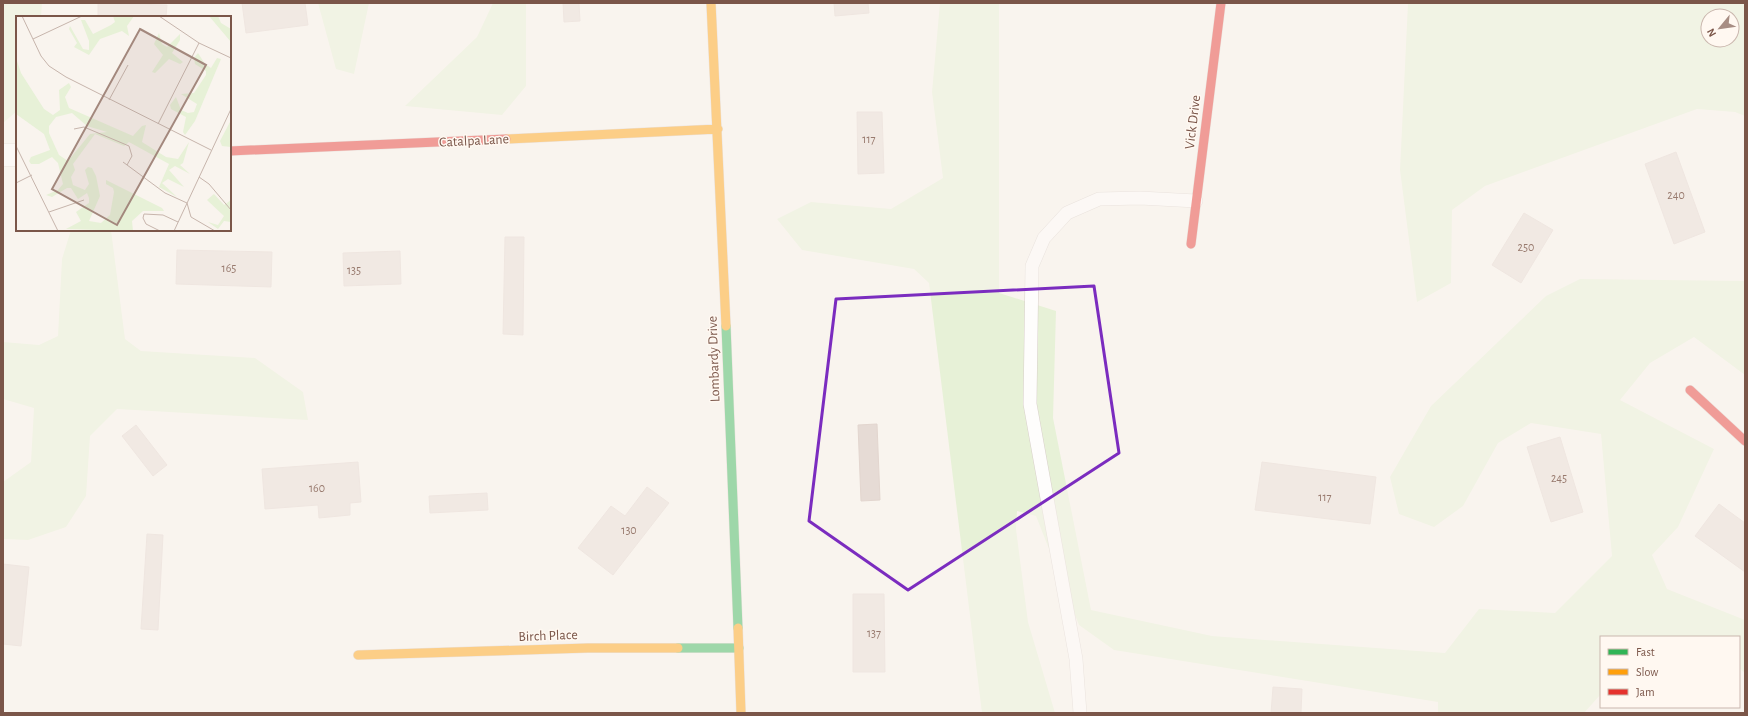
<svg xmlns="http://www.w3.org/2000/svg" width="1748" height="716" font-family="'Alegreya Sans',sans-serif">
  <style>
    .green { fill: #e7f1d7; fill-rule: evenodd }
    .building { fill: #e6dbd5; stroke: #e3d6cf }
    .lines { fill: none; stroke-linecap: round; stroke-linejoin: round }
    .lane-casing { stroke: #d8cfca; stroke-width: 14 }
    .street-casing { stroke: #d8cfca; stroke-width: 23 }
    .fast-casing { stroke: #d9cfc9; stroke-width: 10 }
    .slow-casing { stroke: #d9cfc9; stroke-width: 10 }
    .jam-casing { stroke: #d9cfc9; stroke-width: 10 }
    .lane { stroke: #fefdfc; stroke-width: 13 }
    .street { stroke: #fefdfc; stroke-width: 22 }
    .fast { stroke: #30b455; stroke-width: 9 }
    .slow { stroke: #ff9f0a; stroke-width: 9 }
    .jam { stroke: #e5322d; stroke-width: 9 }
    .marked { fill: none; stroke: #7b2cbf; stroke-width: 3; stroke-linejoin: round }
    .labels { text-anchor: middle; stroke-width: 3; stroke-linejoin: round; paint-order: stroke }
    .number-label { font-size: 12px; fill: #987a6e }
    .street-label { font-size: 14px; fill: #7b5649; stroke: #fff8f1 }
    .inset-road { fill: none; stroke: #c7b5ac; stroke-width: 1 }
    .view { fill: #a3887d; fill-opacity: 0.15; stroke: #a3887d; stroke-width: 2 }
    .inset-edge { fill: none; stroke: #7b5649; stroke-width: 2 }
  </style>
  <rect width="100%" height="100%" fill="#f9f4ee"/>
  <path class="green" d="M3 3H42L41 17H17V111L3 123Z
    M318 3H369L354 74 336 69Z
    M493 3H526V86L502 115 405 106 477 37Z
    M940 3H999V293L1056 311 1053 418 1091 610 1212 636 1445 653 1479 609 1555 613 1612 556 1601 434 1531 423 1498 443 1463 506 1434 527 1399 514 1390 477 1431 406 1546 296 1580 279 1745 281V375L1694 337 1650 363 1620 400 1714 449 1678 527 1652 555 1667 589 1745 620V673L1739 668V637H1601V694L1584 713H1438V702L1114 650 1079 625 1036 516 1017 511 1016 529 1028 622 1055 713H982L929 283 914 269 802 250 777 219 811 202 891 209 943 178 932 92Z
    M1408 3H1745V116L1735 112 1697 109 1485 186 1452 210 1451 283 1417 302 1400 170ZM1708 16H1732V40H1708Z
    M71 230H111L125 339 141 351 255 358 303 392 308 420 117 409 90 436 86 496 66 527 28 540 3 539V482L31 462 34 408 3 399V342L39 345 58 336 62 259Z"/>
  <path class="building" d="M98 3 167 5 166 17H98Z
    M242 3H305L308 25 246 33Z
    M563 3H579L580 21 564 22Z
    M834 3H868L869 13 835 16Z
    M857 112H882L884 173 858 174Z
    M1676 152 1705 232 1674 244 1645 164Z
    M1524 213 1553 230 1521 283 1492 265Z
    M505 237H524L523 335 503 334Z
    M177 250 272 252 271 287 176 284Z
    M400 251 401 284 344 286 343 253Z
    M877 424 880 500 861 501 858 425Z
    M136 425 167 465 153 476 122 436Z
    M1560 437 1583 512 1551 522 1527 447Z
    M358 462 361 502 350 503V515L319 518 318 505 265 509 262 469Z
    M1262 462 1376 477 1370 524 1255 510Z
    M647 487 669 503 613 575 578 548 611 506 625 516Z
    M487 493 488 510 430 513 429 496Z
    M1719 504 1745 523V572L1695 536Z
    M147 534 163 535 158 630 141 629Z
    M3 564 29 567 21 646 3 644Z
    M853 594H884L885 672H853Z
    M1273 687 1302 689 1301 713H1271Z"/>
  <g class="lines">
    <g class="lane-casing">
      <path id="lane" d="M1080 713 1076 659 1030 404 1032 266 1044 238 1067 213 1099 199 1140 198 1196 201"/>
    </g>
    <g class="street-casing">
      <path id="street" d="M3 155H17"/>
    </g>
    <g class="fast-casing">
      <path id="fast" d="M726 326 738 628
        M678 648H739"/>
    </g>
    <g class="slow-casing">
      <path id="slow" d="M711 3 726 326
        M506 139 718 129
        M738 628 741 713
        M358 655 588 648H678"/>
    </g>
    <g class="jam-casing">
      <path id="jam" d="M230 151 506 139
        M1191 244 1221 3
        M1690 390 1745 441"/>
    </g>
    <use href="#lane" class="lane"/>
    <use href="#street" class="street"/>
    <use href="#fast" class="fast"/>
    <use href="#slow" class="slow"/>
    <use href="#jam" class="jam"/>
  </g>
  <path d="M0 0H1748V716H0ZM1094 286 1119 453 908 590 809 521 836 299Z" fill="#f9f4ee" fill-opacity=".55" fill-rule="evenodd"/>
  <path class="marked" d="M1094 286 1119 453 908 590 809 521 836 299Z"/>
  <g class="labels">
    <g class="number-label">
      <text x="869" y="143">117</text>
      <text x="1676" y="199">240</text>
      <text x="1526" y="251">250</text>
      <text x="229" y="272">165</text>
      <text x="354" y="274">135</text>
      <text x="1559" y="482">245</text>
      <text x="317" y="492">160</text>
      <text x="1325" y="501">117</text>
      <text x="629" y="534">130</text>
      <text x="874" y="637">137</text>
    </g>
    <g class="street-label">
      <text transform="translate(1192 122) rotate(-83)" y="5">Vick Drive</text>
      <text transform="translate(474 140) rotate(-3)" y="5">Catalpa Lane</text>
      <text transform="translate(713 359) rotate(-92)" y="5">Lombardy Drive</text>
      <text transform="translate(548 635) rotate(-2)" y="5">Birch Place</text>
    </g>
  </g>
  <g transform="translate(16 16)">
    <rect width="215" height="215" fill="#f9f4ee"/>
    <path d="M97 0H118L111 10 113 20 106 15 84 23 73 39 58 31 61 27 53 13 54 10 67 33 73 34V25L65 4H69L77 18 95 9 99 6ZM193 0H202L205 7 215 13V26ZM143 17 146 28 151 31 164 18V24L156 37 167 46 164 48 153 43 139 57 136 56 147 39 138 28ZM182 37 189 48 195 52 201 42 205 43 179 105 169 119 167 116 170 101 155 93 154 89 160 81 165 94 172 97 178 96 181 88 165 78 178 77 190 59V55L179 48 178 42ZM0 42 5 57 28 93 37 99 44 94 43 74 53 67 55 71 49 81 53 92 117 120 126 110 130 109 126 126 150 141 162 143 173 126 167 147 164 149 174 158 159 150 153 154 168 171 152 163 146 167 161 181 143 171 153 148 113 126 108 130 79 118 57 148 59 154 55 161 57 169 69 174 73 168 69 154 72 151 76 152 80 160 84 180 73 205 85 207 94 199 98 176 97 172 90 168V164L146 192 148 195H127L116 205 117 215 50 213 65 205 60 196 73 187V182L71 177 62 183 55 172H51L36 181 30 179 42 174 47 168 42 147 36 141 23 148H15L13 145 15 141 34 134 28 118 0 98ZM56 97 71 110 91 116 74 118 52 145 43 139 33 117V110L40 101ZM215 104V131L206 130 204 125ZM198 178 208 189 215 184V206L208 205 202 213 192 206 202 209 208 200 191 184Z" fill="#e7f1d7" fill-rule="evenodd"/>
    <path class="inset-road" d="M6 0 25 40 33 50 50 61 195 134M143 0 183 27 215 42M17 23 66 0M93 84 112 49M142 108 183 27M58 113 68 111 113 130 116 140 111 149M0 130 42 215M107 146 149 177 171 187 175 201 199 215M183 161 193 168 215 194M0 167 16 159M33 196 68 184M144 215 130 208 127 202 128 198 147 199 162 206M158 215 215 93"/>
    <path class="view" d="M124 13 190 49 101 209 36 173Z"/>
    <rect width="215" height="215" class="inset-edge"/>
  </g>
  <rect width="1748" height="716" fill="none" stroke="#7b5649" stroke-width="8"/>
  <rect x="1600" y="636" width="140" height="72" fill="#fff8f1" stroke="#cab7ae"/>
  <rect x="1608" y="649" width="20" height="6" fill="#30b455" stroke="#cab7ae"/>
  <text x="1636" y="656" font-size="12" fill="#7b5649">Fast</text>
  <rect x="1608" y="669" width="20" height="6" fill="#ff9f0a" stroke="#cab7ae"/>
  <text x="1636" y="676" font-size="12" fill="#7b5649">Slow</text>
  <rect x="1608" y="689" width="20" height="6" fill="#e5322d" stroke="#cab7ae"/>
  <text x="1636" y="696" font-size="12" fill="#7b5649">Jam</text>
  <g transform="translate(1720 28) rotate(241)"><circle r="19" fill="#fff8f1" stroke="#cab7ae"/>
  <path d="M0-3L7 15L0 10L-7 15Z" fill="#a78d83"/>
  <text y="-6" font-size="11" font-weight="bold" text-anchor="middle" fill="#7b5649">N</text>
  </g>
</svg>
